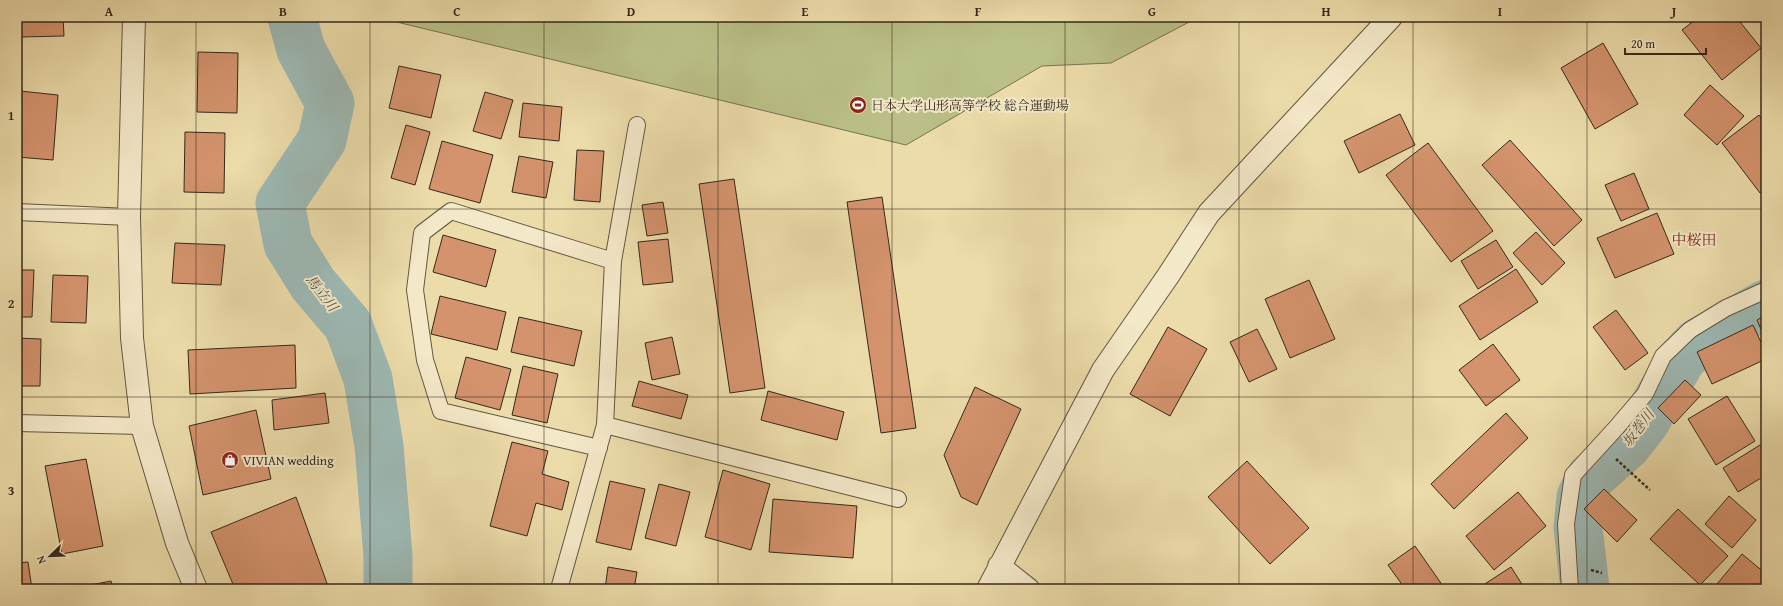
<svg xmlns="http://www.w3.org/2000/svg" width="1783" height="606" font-family="'Gentium Book Plus','Noto Serif JP',serif">
  <style>
    .green { fill: #bac087; stroke: #777452 }
    .lines { fill: none; stroke-linecap: round; stroke-linejoin: round }
    .river { stroke: #9db9b4; stroke-width: 49 }
    .building { fill: #d4936d; stroke: #34291c }
    .service-casing { stroke: #625640; stroke-width: 18 }
    .minor-casing { stroke: #625640; stroke-width: 24 }
    .tertiary-casing { stroke: #625640; stroke-width: 24 }
    .path { stroke: #34291c; stroke-width: 2.5; stroke-dasharray: 3 2; stroke-linecap: butt }
    .service { stroke: #f3e8c8; stroke-width: 16 }
    .minor { stroke: #f3e8c8; stroke-width: 22 }
    .tertiary { stroke: #f3e8c8; stroke-width: 22 }
    .grid { fill: none; stroke: #34291c; stroke-width: 1; stroke-opacity: 0.55 }
    .labels { text-anchor: middle; stroke-width: 4; stroke-linejoin: round; paint-order: stroke }
    .poi-label { font-size: 13px; fill: #34291c; stroke: #f3e8c8; text-anchor: start }
    .water-label { font-size: 14px; font-style: italic; fill: #4e4d42; stroke: #f3e8c8 }
    .quarter-label { font-size: 15px; fill: #7a1f14; stroke: #f3e8c8 }
    .neatline { fill: none; stroke: #34291c; stroke-width: 1.5 }
    .grid-label { font-size: 13px; text-anchor: middle; font-weight: bold; fill: #34291c }
  </style>
  <rect width="100%" height="100%" fill="#ecdcaa"/>
  <filter id="stains"><feTurbulence type="fractalNoise" baseFrequency=".005" numOctaves="4"/><feColorMatrix values="0 0 0 0 .2 0 0 0 0 .09 0 0 0 0 .02 0 0 0 .5 -.17"/></filter>
  <radialGradient id="worn" r=".72"><stop offset=".6" stop-color="#630" stop-opacity="0"/><stop offset="1" stop-color="#630" stop-opacity=".3"/></radialGradient>
  <path class="green" d="M376 17H1193V20L1111 63 1042 66 906 145Z"/>
  <g class="lines">
    <path class="river" d="M292 17 301 50 330 103 322 140 280 203 288 244 313 284 348 325 368 379 379 446 388 556V589
      M1585 589 1578 527 1581 497 1590 478 1627 445 1645 422 1681 360 1697 343 1766 304"/>
  </g>
  <path class="building" d="M20 17H63L64 36 20 37Z
    M1699 17H1736L1761 48 1722 80 1682 30Z
    M1603 43 1638 104 1595 129 1561 68Z
    M198 52 238 53 237 113 197 112Z
    M399 66 441 75 431 118 389 108Z
    M1710 85 1744 116 1717 145 1684 115Z
    M20 91 58 95 53 160 17 157V126Z
    M485 92 513 100 501 139 473 131Z
    M523 103 562 107 559 141 519 137Z
    M1400 114 1415 145 1359 173 1344 141Z
    M1759 115 1766 124V188L1760 193 1722 143Z
    M406 125 430 132 415 185 391 178Z
    M185 132 225 133 224 193 184 192Z
    M1510 140 1582 220 1554 246 1482 165Z
    M442 141 493 155 480 203 429 189Z
    M1428 143 1493 231 1451 262 1386 175Z
    M577 150 604 151 600 202 574 200Z
    M519 156 553 162 546 198 512 192Z
    M1634 173 1649 209 1621 221 1605 185Z
    M734 179 765 388 730 393 699 184Z
    M882 197 916 428 881 433 847 202Z
    M663 202 668 233 647 236 642 205Z
    M1657 213 1674 254 1615 278 1597 238Z
    M1536 232 1565 263 1542 285 1513 253Z
    M443 235 496 250 486 287 433 272Z
    M668 239 673 282 643 285 638 242Z
    M1496 240 1513 267 1478 289 1461 261Z
    M175 243 225 245 221 285 172 283Z
    M1516 269 1538 302 1480 340 1459 306Z
    M17 270H34L32 317H17Z
    M53 275 88 276 86 323 51 322Z
    M1309 280 1335 339 1290 358 1265 299Z
    M440 296 506 312 497 350 431 334Z
    M1616 310 1648 353 1625 370 1593 327Z
    M1766 315V341L1757 320Z
    M519 317 582 331 574 366 511 352Z
    M1753 325 1766 353V359L1712 384 1697 352Z
    M1168 327 1207 349 1170 416 1130 394Z
    M1257 329 1277 369 1249 382 1230 342Z
    M672 337 680 374 652 380 645 343Z
    M17 338 41 339 40 386H17Z
    M1493 344 1520 380 1486 406 1459 370Z
    M295 345 296 388 190 394 188 350Z
    M466 357 511 369 500 410 455 398Z
    M523 366 558 374 547 423 512 415Z
    M1685 380 1701 395 1674 424 1658 408Z
    M639 381 688 395 681 419 632 406Z
    M975 387 1021 409 977 505 961 497 944 455Z
    M768 391 844 412 837 440 761 420Z
    M325 393 329 423 274 430 272 400Z
    M1727 396 1755 441 1716 465 1688 419Z
    M256 410 271 479 203 495 189 426Z
    M1506 413 1528 438 1454 509 1431 484Z
    M512 442 548 451 542 474 569 482 562 510 536 503 527 536 490 526Z
    M1760 445 1766 455V475L1738 492 1723 468Z
    M86 459 103 546 62 554 45 466Z
    M1247 461 1309 528 1270 564 1208 497Z
    M723 470 770 484 751 550 705 537Z
    M610 481 645 489 631 550 596 542Z
    M659 484 690 492 676 546 645 538Z
    M1604 489 1637 520 1617 542 1584 509Z
    M1518 492 1546 526 1494 570 1466 536Z
    M1729 496 1756 520 1732 548 1705 524Z
    M296 497 329 589H235L211 532Z
    M773 499 857 506 853 558 769 552Z
    M1678 509 1728 556 1700 585 1650 539Z
    M1415 546 1445 589H1398L1403 586 1388 565Z
    M1742 554 1766 574V578L1756 589H1723L1717 584Z
    M28 562 32 589H17V563Z
    M608 567 637 572 634 589H605Z
    M1511 567 1525 589H1477Z
    M111 581 113 589H70Z"/>
  <g class="lines">
    <g class="service-casing">
      <path id="service" d="M17 212 129 217
        M17 423 142 426
        M605 425 898 499
        M599 448 441 411 425 360 415 290 422 233 451 211 613 261
        M559 589 605 425 613 261 637 125
        M1570 589 1566 524 1573 475 1616 428 1645 394 1663 356 1690 330 1726 308 1766 290"/>
    </g>
    <g class="minor-casing">
      <path id="minor" d="M134 17 129 217 132 338 142 426 177 543 196 589"/>
    </g>
    <g class="tertiary-casing">
      <path id="tertiary" d="M999 566 1028 589
        M988 589 1103 370 1168 276 1209 213 1391 17"/>
    </g>
    <path class="path" d="M1616 459 1650 490
      M1591 570 1602 573"/>
    <use href="#service" class="service"/>
    <use href="#minor" class="minor"/>
    <use href="#tertiary" class="tertiary"/>
  </g>
  <path class="grid" d="M196 17V589M370 17V589M544 17V589M718 17V589M892 17V589M1065 17V589M1239 17V589M1413 17V589M1587 17V589M17 209H1766M17 397H1766"/>
  <defs>
    <g id="stadium-disc" transform="scale(0.9)"><circle r="9.5" fill="#8f2418" stroke="#f3e8c8"/><path d="M0-5a6.5 5 0 1 0 0 10a6.5 5 0 1 0 0-10ZM-3.5-1.8h7v3.6h-7Z" fill="#fff"/></g>
    <g id="shop-disc" transform="scale(0.9)"><circle r="9.5" fill="#8f2418" stroke="#f3e8c8"/><path d="M-5-2.5h2.3a2.7 3.5 0 0 1 5.4 0H5L5.5 6h-11ZM-1.5-2.5h3a1.5 2.3 0 0 0-3 0Z" fill="#fff"/></g>
  </defs>
  <g fill-rule="evenodd">
    <use href="#stadium-disc" x="858" y="105"/>
    <use href="#shop-disc" x="230" y="460"/>
  </g>
  <g class="labels">
    <g class="poi-label">
      <text x="871" y="110">日本大学山形高等学校 総合運動場</text>
      <text x="243" y="465">VIVIAN wedding</text>
    </g>
    <g class="water-label">
      <text transform="translate(322 293) rotate(52)" y="5">馬立川</text>
      <text transform="translate(1638 428) rotate(-53)" y="5">坂巻川</text>
    </g>
    <g class="quarter-label">
      <text x="1694" y="245">中桜田</text>
    </g>
  </g>
  <rect width="1783" height="606" fill="none" stroke="#ecdcaa" stroke-width="44"/>
  <g transform="translate(50 556) rotate(247)" stroke="#f3e8c8" stroke-width="3" paint-order="stroke">
  <path d="M0-3L7 15L0 10L-7 15Z" fill="#34291c"/>
  <text y="-6" font-size="11" font-weight="bold" text-anchor="middle" fill="#34291c">N</text>
  </g>
  <path d="M1625 48v6h81v-6" fill="none" stroke="#34291c" stroke-width="2"/>
  <text x="1631" y="48" font-size="12" fill="#34291c" stroke="#f3e8c8" stroke-width="3" paint-order="stroke">20 m</text>
  <rect x="22" y="22" width="1739" height="562" class="neatline"/>
  <g class="grid-label">
    <text x="109" y="16">A</text>
    <text x="283" y="16">B</text>
    <text x="457" y="16">C</text>
    <text x="631" y="16">D</text>
    <text x="805" y="16">E</text>
    <text x="978" y="16">F</text>
    <text x="1152" y="16">G</text>
    <text x="1326" y="16">H</text>
    <text x="1500" y="16">I</text>
    <text x="1674" y="16">J</text>
    <text x="11" y="120">1</text>
    <text x="11" y="308">2</text>
    <text x="11" y="495">3</text>
  </g>
  <rect width="100%" height="100%" filter="url(#stains)"/>
  <rect width="100%" height="100%" fill="url(#worn)"/>
</svg>
